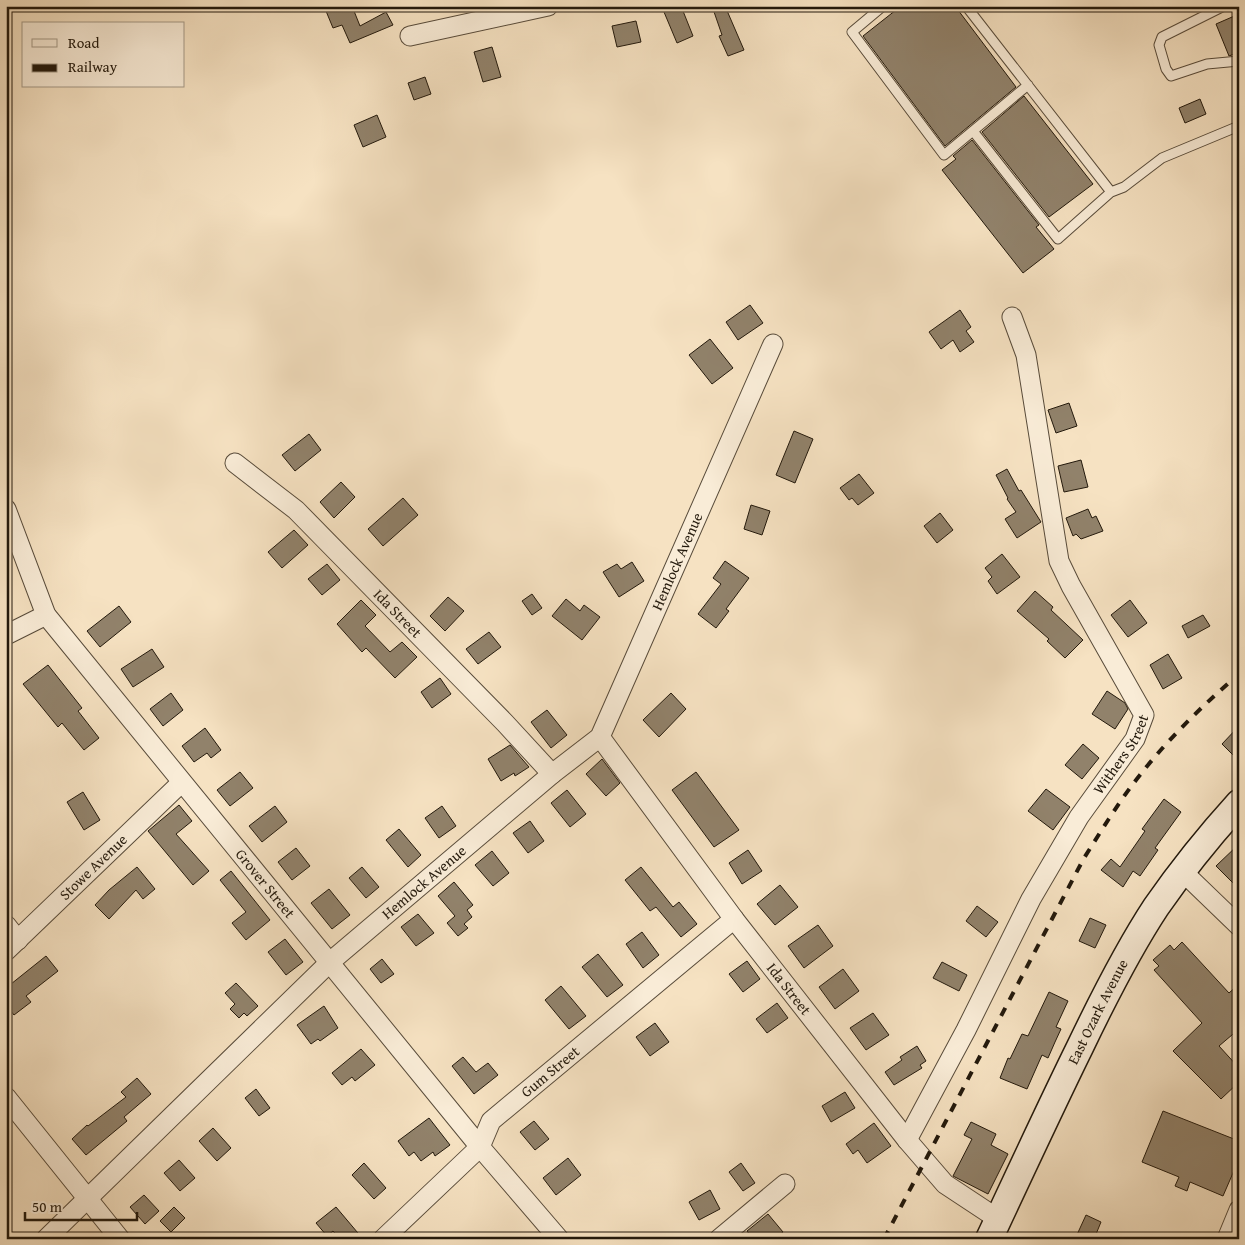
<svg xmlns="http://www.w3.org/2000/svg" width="1245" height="1245" font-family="'Gentium Book Plus',serif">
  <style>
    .building { fill: #91826b; stroke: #23190c }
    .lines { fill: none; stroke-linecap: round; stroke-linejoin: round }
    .lane-casing { stroke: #584b3a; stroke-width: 11 }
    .street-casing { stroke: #584b3a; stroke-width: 21 }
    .secondary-casing { stroke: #23190c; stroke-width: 29 }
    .lane { stroke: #f9ecd7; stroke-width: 9 }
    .street { stroke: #f9ecd7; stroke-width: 19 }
    .secondary { stroke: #f9ecd7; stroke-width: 26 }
    .rail { stroke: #23190c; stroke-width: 4; stroke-dasharray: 9 9; stroke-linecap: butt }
    .labels { text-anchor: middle; stroke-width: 5; stroke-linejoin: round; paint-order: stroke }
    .street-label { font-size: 15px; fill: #23190c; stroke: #f9ecd7 }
  </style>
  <rect width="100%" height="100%" fill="#f6e2c2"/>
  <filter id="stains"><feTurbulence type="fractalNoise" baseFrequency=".004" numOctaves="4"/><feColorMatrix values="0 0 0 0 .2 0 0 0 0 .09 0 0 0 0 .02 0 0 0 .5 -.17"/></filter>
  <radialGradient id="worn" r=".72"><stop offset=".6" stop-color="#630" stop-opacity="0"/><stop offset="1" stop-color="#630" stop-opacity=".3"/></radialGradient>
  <path class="building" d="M336 6H352L360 26 386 12 393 25 350 43 342 25 333 28 326 11Z
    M676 6H681L693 36 677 43 664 12Z
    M712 6H725L744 50 728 56 719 36 722 35Z
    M901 6H955L1016 87 945 146 863 36Z
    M1239 14V52L1229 56 1216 24Z
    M636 21 641 42 617 47 612 26Z
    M492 47 501 77 483 82 474 52Z
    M425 77 431 94 414 100 408 83Z
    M1024 96 1093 184 1049 217 982 132Z
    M1200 99 1206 114 1185 123 1179 108Z
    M377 115 386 137 363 147 354 125Z
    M972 140 1039 225 1036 227 1054 249 1023 273 942 170 956 159 953 156Z
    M750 305 763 323 738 340 726 322Z
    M960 310 971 327 966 331 974 342 960 352 953 340 941 349 929 332Z
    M710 339 733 368 712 384 689 355Z
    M1069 403 1077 426 1056 433 1048 410Z
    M794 431 813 439 795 483 776 475Z
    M309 434 321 450 295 471 282 455Z
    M1081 460 1088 487 1064 492 1058 466Z
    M1007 469 1019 491 1021 490 1041 522 1017 538 1005 519 1016 512 1007 499 1008 498 996 475Z
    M859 474 874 493 858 505 852 498 849 500 840 488Z
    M341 482 355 497 334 518 320 502Z
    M403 498 418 515 383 546 368 529Z
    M751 505 770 511 762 535 744 529Z
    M1088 509 1092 518 1096 516 1103 531 1081 539 1076 534 1073 536 1066 518Z
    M940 513 953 530 937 543 924 526Z
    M294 530 308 545 282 568 268 552Z
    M1002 554 1020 577 997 594 988 581 992 577 985 568Z
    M725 561 749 578 726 609 729 611 716 628 698 614 721 584 713 578Z
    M632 562 644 581 619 597 603 572 617 564 621 569Z
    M327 564 340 580 322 595 308 579Z
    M1035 591 1053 607 1051 610 1083 640 1065 658 1047 641 1049 639 1017 611Z
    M532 594 542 608 532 615 522 601Z
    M448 597 464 611 445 631 430 616Z
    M566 599 580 611 584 605 600 617 582 640 552 616Z
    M361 600 376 615 365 626 390 652 402 642 417 657 395 678 366 648 362 652 337 624Z
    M1130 600 1147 623 1128 637 1111 615Z
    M119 606 131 622 100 647 87 631Z
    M1203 615 1210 626 1188 638 1182 626Z
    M489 632 501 647 478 664 466 649Z
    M152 649 164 667 133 687 121 669Z
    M1168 654 1182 678 1163 689 1150 665Z
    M48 665 82 708 78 711 99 738 84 750 62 723 58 727 23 684Z
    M440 678 451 694 432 708 421 692Z
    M1107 691 1125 703 1128 709 1115 729 1092 714Z
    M171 693 183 710 163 726 150 709Z
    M671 693 686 709 659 737 643 720Z
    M547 710 567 735 551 748 531 722Z
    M1239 726V761L1222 744Z
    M205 728 221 750 211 758 207 753 194 762 182 746Z
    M1083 744 1099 758 1082 779 1065 765Z
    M510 745 529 767 515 776 514 773 501 781 488 759Z
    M602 759 620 783 606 796 586 774Z
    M240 772 253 788 230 806 217 790Z
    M696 772 739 830 714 847 672 790Z
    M1046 789 1070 807 1053 830 1028 811Z
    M567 790 586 814 570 827 551 803Z
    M83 792 100 820 84 830 67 802Z
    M1164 799 1181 812 1155 848 1158 850 1140 876 1133 871 1123 887 1101 870 1111 859 1120 867 1145 831 1142 829Z
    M179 805 192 821 176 834 209 871 193 885 148 831Z
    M275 806 287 822 262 842 249 826Z
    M442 806 456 826 439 838 425 818Z
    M530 821 544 841 528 853 513 833Z
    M399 829 421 855 408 867 386 840Z
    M1239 844V889L1216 866Z
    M296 848 310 866 292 880 278 862Z
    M748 850 762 871 742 884 729 863Z
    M492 851 509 873 493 886 475 865Z
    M137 867 155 889 143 899 136 890 109 919 95 905 109 890Z
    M362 867 379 887 366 898 349 878Z
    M641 867 673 907 679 902 697 924 681 937 656 907 650 911 625 880Z
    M231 871 270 920 246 940 232 923 246 912 220 880Z
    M454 882 473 905 467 910 472 917 464 924 468 928 458 936 447 923 455 916 438 896Z
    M780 885 798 907 775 925 757 904Z
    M329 889 350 915 332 929 311 903Z
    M977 906 998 922 986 937 966 921Z
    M418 914 434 933 416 946 401 927Z
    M1090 918 1106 925 1095 948 1079 941Z
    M818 925 833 946 804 968 788 946Z
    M642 932 659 955 643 968 626 944Z
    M285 939 303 962 286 975 268 952Z
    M1182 942 1229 993 1239 984V1029L1219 1046 1239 1068V1082L1221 1099 1173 1051 1202 1023 1154 970 1159 966 1153 960 1170 945 1174 950Z
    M598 954 623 985 607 997 582 967Z
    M46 956 58 971 26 996 31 1002 14 1015 6 1005V988Z
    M382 959 394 974 381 983 370 969Z
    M747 961 760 979 743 992 729 974Z
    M942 962 967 975 959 991 933 978Z
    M843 969 859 991 835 1009 819 987Z
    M236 983 258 1006 247 1016 244 1013 239 1018 230 1009 235 1004 225 993Z
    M561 986 586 1016 569 1029 545 1000Z
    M1049 992 1068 1001 1056 1027 1061 1029 1055 1042 1048 1058 1042 1055 1027 1089 1000 1078 1008 1058 1010 1059 1022 1034 1028 1036Z
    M777 1003 788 1018 767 1033 756 1019Z
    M324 1006 338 1028 320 1041 318 1039 311 1044 297 1025Z
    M873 1013 889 1035 866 1050 850 1028Z
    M655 1023 669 1042 650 1056 636 1037Z
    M917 1046 926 1061 920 1065 922 1068 894 1085 885 1072 902 1060 900 1057Z
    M361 1049 375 1065 355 1081 352 1077 342 1085 332 1073Z
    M463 1057 476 1072 488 1063 498 1075 474 1094 452 1066Z
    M137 1078 151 1094 124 1117 127 1121 86 1155 72 1139 87 1125 88 1126 126 1097 121 1092Z
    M256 1089 270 1108 259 1116 245 1098Z
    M845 1092 855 1108 831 1122 822 1106Z
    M1163 1111 1239 1141V1159L1223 1196 1190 1182 1187 1191 1175 1186 1179 1177 1142 1162Z
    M429 1118 450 1145 435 1156 433 1152 421 1161 414 1152 409 1156 398 1141Z
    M534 1121 549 1139 535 1150 520 1132Z
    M971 1122 996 1134 991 1145 1008 1154 988 1194 953 1176 972 1139 964 1135Z
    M874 1123 891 1146 867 1163 858 1150 853 1154 846 1144Z
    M213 1128 231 1148 217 1161 199 1141Z
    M568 1158 581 1175 556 1195 543 1178Z
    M179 1160 195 1178 180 1191 164 1173Z
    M364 1163 386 1188 374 1199 352 1175Z
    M741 1163 755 1183 743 1191 729 1172Z
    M710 1190 720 1209 699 1220 689 1202Z
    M144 1195 159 1211 145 1224 130 1207Z
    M174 1207 185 1218 171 1232 160 1221Z
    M336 1207 363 1239H340L333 1231 327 1236 316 1223Z
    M768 1214 783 1232 775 1239H753L747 1231Z
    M1086 1215 1101 1222 1094 1239H1075Z"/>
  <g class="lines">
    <g class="lane-casing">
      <path id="lane" d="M883 6 852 32 944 155 1028 85
        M966 6 1111 192 1124 187 1162 158 1239 126
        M1224 6 1162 37 1159 45 1166 69 1171 76 1207 64 1239 61
        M973 131 1058 239 1111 192"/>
    </g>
    <g class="street-casing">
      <g id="street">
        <path d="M410 36 548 6"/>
        <path id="s1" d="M235 463 296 510 505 723 552 774"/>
        <path id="s2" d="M6 509 46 615 480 1147 559 1239"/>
        <path d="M6 635 46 615"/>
        <path id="s3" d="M600 737 734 919 907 1140 945 1184 998 1219"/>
        <path d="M1182 871 1239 926"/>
        <path d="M6 925 18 940"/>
        <path id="s4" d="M6 951 181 783"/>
        <path d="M6 1097 120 1239"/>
        <path id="s5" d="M907 1140 966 1030 1031 899 1079 817 1135 739 1144 715 1071 586 1059 561 1026 355 1012 317"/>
        <path id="s6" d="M46 1239 330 962 552 774 600 737 773 344"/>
        <path id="s7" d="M383 1239 480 1147 491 1121 734 919"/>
        <path d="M719 1239 785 1184"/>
        <path d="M1227 1239 1239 1210"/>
      </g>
    </g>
    <g class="secondary-casing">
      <g id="secondary">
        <path id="s8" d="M989 1239C1019 1175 1049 1110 1080 1047 1103 999 1127 951 1156 907 1181 871 1209 836 1239 803"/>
      </g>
    </g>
    <use href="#lane" class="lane"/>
    <use href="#street" class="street"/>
    <use href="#secondary" class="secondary"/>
    <path class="rail" d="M884 1239 1084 858C1102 830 1119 801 1140 775 1169 738 1203 705 1239 674"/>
  </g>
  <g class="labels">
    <g class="street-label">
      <text dy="5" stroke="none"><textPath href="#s6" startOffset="940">Hemlock Avenue</textPath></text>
      <text dy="5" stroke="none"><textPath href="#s1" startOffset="222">Ida Street</textPath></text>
      <text dy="5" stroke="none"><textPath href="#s5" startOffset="442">Withers Street</textPath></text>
      <text dy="5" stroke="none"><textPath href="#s4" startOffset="121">Stowe Avenue</textPath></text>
      <text dy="5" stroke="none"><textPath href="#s6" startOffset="520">Hemlock Avenue</textPath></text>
      <text dy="5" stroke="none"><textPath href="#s2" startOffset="460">Grover Street</textPath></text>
      <text dy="5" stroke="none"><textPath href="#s3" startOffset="315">Ida Street</textPath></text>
      <text dy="5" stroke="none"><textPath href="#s8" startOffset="252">East Ozark Avenue</textPath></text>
      <text dy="5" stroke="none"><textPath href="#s7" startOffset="239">Gum Street</textPath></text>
    </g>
  </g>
  <rect width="1245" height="1245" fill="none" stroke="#f6e2c2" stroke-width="25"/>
  <rect x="8" y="8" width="1230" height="1230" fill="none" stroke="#23190c" stroke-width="2.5"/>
  <rect x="12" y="12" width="1220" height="1220" fill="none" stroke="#23190c"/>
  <rect x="22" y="22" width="162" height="65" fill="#f9ecd7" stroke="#a39886"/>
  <rect x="32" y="39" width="25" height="8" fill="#f9ecd7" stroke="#a39886"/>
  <text x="68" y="48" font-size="15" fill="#23190c">Road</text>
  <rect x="32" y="64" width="25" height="8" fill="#23190c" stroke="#a39886"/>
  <text x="68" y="72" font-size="15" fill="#23190c">Railway</text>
  <path d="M25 1212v8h112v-8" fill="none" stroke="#23190c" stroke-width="2.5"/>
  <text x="32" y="1212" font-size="15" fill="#23190c" stroke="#f9ecd7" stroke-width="4" paint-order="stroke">50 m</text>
  <rect width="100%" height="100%" filter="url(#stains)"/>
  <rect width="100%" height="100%" fill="url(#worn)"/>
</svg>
